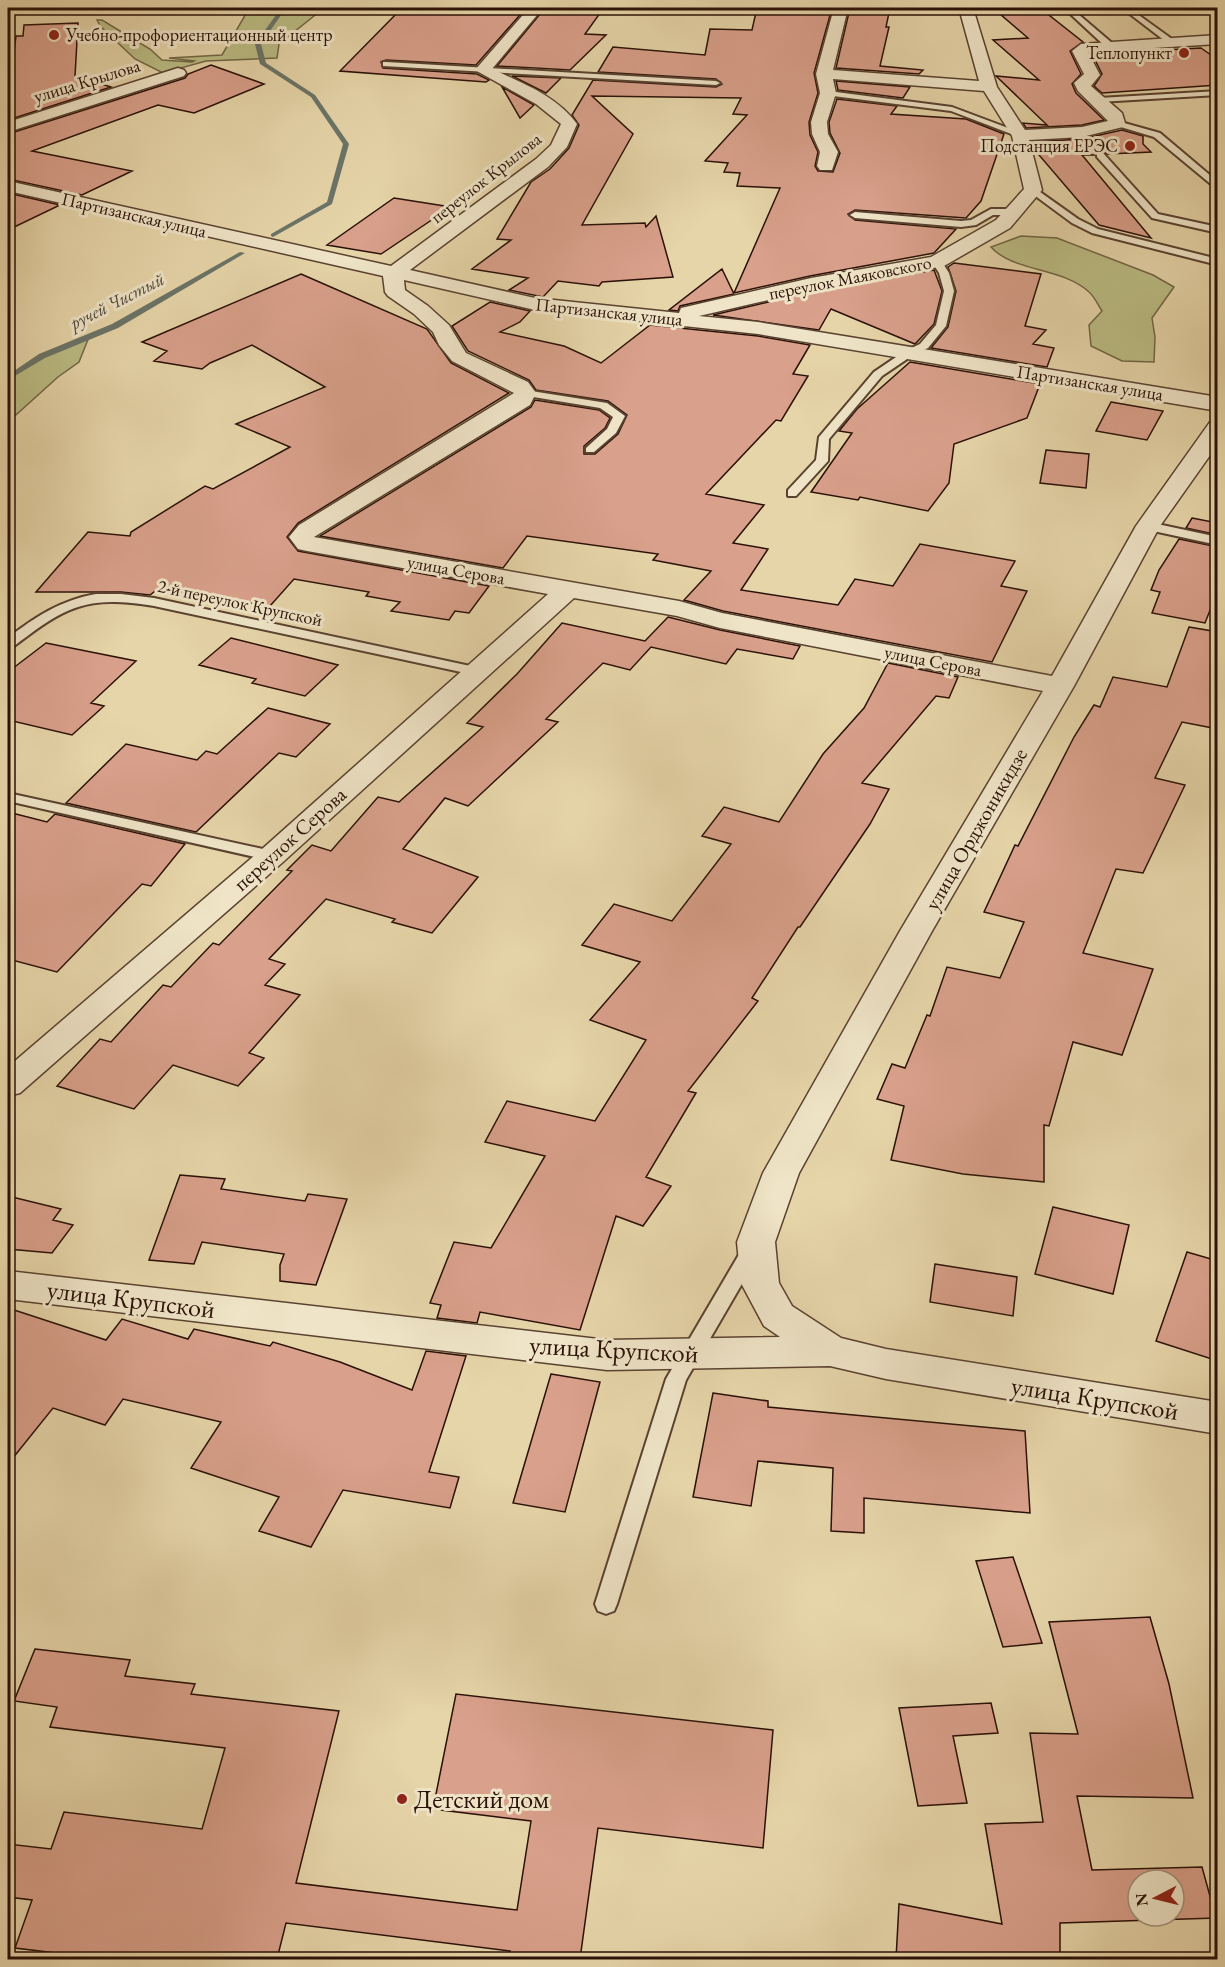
<svg xmlns="http://www.w3.org/2000/svg" width="1225" height="1967" font-family="'EB Garamond',serif">
  <style>
    .green { fill: #bbbc84; stroke: #726646; stroke-width: 1.5 }
    .lines { fill: none; stroke-linecap: round; stroke-linejoin: round }
    .stream { fill: #6b7569; fill-rule: evenodd }
    .building { fill: #d9a08b; stroke: #2a1107; stroke-width: 1.5; fill-rule: evenodd }
    .lane-casing { stroke: #594230; stroke-width: 4 }
    .street-casing { stroke: #594230; stroke-width: 3 }
    .lane { fill: #efe4c7; fill-rule: evenodd }
    .street { fill: #efe4c7; fill-rule: evenodd }
    .poi-dot { fill: #8f2418; stroke: #efe4c7; stroke-width: 2 }
    .labels { text-anchor: middle; stroke-width: 6; stroke-linejoin: round; paint-order: stroke }
    .far-poi-label { font-size: 18px; fill: #2a1107; stroke: #efe4c7; text-anchor: end }
    .far-street-label { font-size: 18px; fill: #2a1107; stroke: #efe4c7 }
    .far-water-label { font-size: 18px; font-style: italic; fill: #504b40; stroke: #efe4c7 }
    .street-label { font-size: 21px; fill: #2a1107; stroke: #efe4c7 }
    .near-street-label { font-size: 26px; fill: #2a1107; stroke: #efe4c7 }
    .near-poi-label { font-size: 26px; fill: #2a1107; stroke: #efe4c7; text-anchor: start }
  </style>
  <rect width="100%" height="100%" fill="#e6d5a9"/>
  <filter id="stains"><feTurbulence type="fractalNoise" baseFrequency=".00333" numOctaves="4"/><feColorMatrix values="0 0 0 0 .2 0 0 0 0 .09 0 0 0 0 .02 0 0 0 .5 -.17"/></filter>
  <radialGradient id="worn" r=".72"><stop offset=".6" stop-color="#630" stop-opacity="0"/><stop offset="1" stop-color="#630" stop-opacity=".3"/></radialGradient>
  <path class="green" d="M163 8H324L279 44 277 58 206 61 163 73 135 59 101 27 97 20H102L150 49 162 60 192 62 194 61 169 58 222 55 247 12H176Z
    M1021 236 1057 238 1153 275 1174 287 1152 318 1155 337 1154 362 1122 361 1091 346 1089 325 1102 311C1098 305 1094 296 1089 292 1062 267 1013 272 991 247Z
    M89 337 79 362 58 377 8 422V378L42 356Z"/>
  <g class="lines">
    <path class="stream" d="M281 8H286L261 44 266 63 315 95 349 144 332 204 273 237 271 236V234L327 202 343 144 311 97 260 64 255 44Z
      M240 252 245 253 118 328 45 358 8 380V375L39 354 112 324Z"/>
  </g>
  <path class="building" d="M402 8H526L476 65 386 60 381 62 383 68 477 74 489 80 486 82 340 71Z
    M545 8 603 9 585 34 606 35 570 70 497 66Z
    M806 8H832L814 73 818 93 809 122 810 135 818 152 815 166 818 171 833 172 840 153 830 133 829 122 837 99 897 106 891 114 966 119 1004 134 981 201 966 218 855 210 848 214 855 220 956 229 934 253 810 276 734 293 780 188 737 186 740 173 724 172 728 163 705 161 747 115 733 114 741 98 592 96 633 134 582 225 645 223 646 227 656 216 673 277 602 282 599 286 558 281 543 297 509 290 528 278 472 269 511 240 497 239 531 182 550 169 569 148 579 125 572 115 593 80 716 87 722 84 716 79 598 72 613 47 705 55 710 29 752 30 756 12 803 14Z
    M850 8H890L886 27H889L880 66 923 70 919 74 836 68Z
    M993 8H1040L1083 42 1070 51 1081 74 1072 84 1076 93 1104 120 1082 125 1026 128 1023 123 1047 125 996 76 1039 80 993 40 1028 38Z
    M78 23 75 76 111 87 8 120V90L9 89 16 36H23L24 25Z
    M1201 48 1218 60V85L1102 93 1094 86 1102 74 1092 54Z
    M211 65 264 84 194 113 158 105 32 151 132 171 82 195 8 179V134L185 78 188 74Z
    M512 76 561 78 546 93Z
    M836 81 910 87 903 98 838 90Z
    M502 87 534 105 520 118Z
    M1122 130 1143 136V144L1151 152 1107 154 1103 151H1097L1095 155H1082L1151 238 1099 225 1033 148 1032 142 1082 139Z
    M8 193 60 205 8 230Z
    M394 198 451 207 381 254 327 245Z
    M954 263 1041 274 1025 326 1046 330 1033 344 1054 348 1047 367 931 348 948 327 956 291 948 267Z
    M722 269 734 294 680 306 678 311 669 310Z
    M934 270 942 291 934 324 915 344 831 309 819 330 713 315 811 292Z
    M301 274 427 329 451 363 509 393 298 523 287 537 298 551 489 586 469 613 455 611 449 620 391 611 400 602 366 596 369 592 294 579 270 606 159 588 150 595 121 592H36L88 532 130 536 131 532 205 486 213 489 290 447 236 424 325 387 252 345 210 363 202 369 154 361 167 351 142 342Z
    M490 302 530 311 520 322 500 332 564 346 601 363 650 325 758 336 810 345 793 374 808 376 781 421 776 420 706 494 764 505 733 543 768 549 741 590 838 605 855 579 893 586 920 544 1015 561 1001 586 1027 591 992 662 723 611 684 600 711 571 653 560 658 554 527 536 503 568 320 536 531 407 535 400 599 410 610 418 605 428 584 446V454H595L618 434 627 415 608 401 536 390 529 380 468 351 452 326Z
    M910 362 1040 384 1027 418 954 444 949 483 928 511 860 497 858 500 811 492 852 433 839 431 857 409Z
    M1111 402 1163 411 1147 440 1096 431Z
    M1046 450 1089 454 1086 488 1040 483Z
    M1192 518 1218 523V535L1186 528Z
    M1179 539 1218 547V590L1205 623 1152 613 1160 592 1151 590 1159 570Z
    M668 617 720 630 800 646 793 659 737 649 726 664 651 647 630 670 603 663 546 719 558 722 468 806 445 798 403 849 478 877 432 933 392 922 395 919 326 899 269 959 285 964 265 985 300 995 249 1053 264 1058 238 1086 173 1065 134 1109 57 1086 100 1039 111 1042 163 985 171 987 213 943 219 945 292 871 287 870 312 845 331 851 378 797 399 802 483 727 467 723 517 674 562 623 645 641Z
    M1189 627 1218 632V729L1182 722 1155 778 1185 785 1143 873 1116 869 1083 953 1153 969 1122 1055 1073 1042 1049 1126 1044 1125V1182L963 1174 891 1160 904 1106 877 1099 892 1064 905 1068 927 1015 930 1016 947 967 1000 978 1024 922 984 912 1015 845 1018 846 1074 737 1094 705 1100 707 1113 677 1167 687Z
    M231 638 338 665 305 696 252 683 256 679 199 665Z
    M46 643 136 661 91 703 104 706 72 735 8 720V672Z
    M888 663 958 677 949 698 936 696 862 783 889 789 870 824 800 927H798L752 998 758 1001 688 1091 696 1093 646 1177 671 1186 643 1226 616 1216 580 1330 480 1312 477 1323 437 1318 441 1305 430 1303 454 1242 491 1248 545 1156 485 1142 507 1101 595 1121 646 1040 590 1020 640 962 582 945 614 904 672 921 731 844 702 836 724 807 779 822 823 754 864 708Z
    M268 708 330 724 296 757 279 753 196 832 66 803 126 744 197 760 206 751 217 754Z
    M8 812 47 822 55 814 185 844 151 886 142 884 57 972 8 959Z
    M180 1175 225 1179 221 1189 305 1201 308 1194 347 1199 316 1285 280 1281V1265L284 1254 202 1242 194 1264 149 1260Z
    M8 1196 61 1209 53 1220 73 1225 52 1253 8 1249Z
    M1053 1207 1129 1225 1113 1294 1035 1274Z
    M1187 1252 1218 1261V1361L1156 1341Z
    M935 1264 1017 1277 1013 1316 930 1302Z
    M8 1308 106 1340 122 1319 188 1339 194 1329 270 1346 273 1342 340 1362 412 1390 426 1351 466 1356 429 1472 459 1477 450 1508 343 1490 311 1547 259 1531 279 1497 191 1468 221 1422 123 1399 105 1425 53 1408 8 1464Z
    M551 1374 600 1382 565 1512 513 1503Z
    M713 1393 768 1401V1407L1025 1431 1030 1513 864 1498V1533L831 1531 833 1468 758 1461 751 1506 693 1497Z
    M1013 1557 1042 1643 1003 1647 976 1561Z
    M1150 1617 1169 1684 1193 1798 1077 1796 1092 1870 1202 1867 1216 1918 1060 1923V1959H896L899 1904 1002 1924 985 1824 1043 1822 1030 1733 1078 1734 1049 1622ZM1138 1880H1174V1916H1138Z
    M35 1649 130 1660 125 1676 195 1684 191 1694 339 1711 296 1883 517 1910 531 1821 433 1809 456 1694 773 1730 763 1848 598 1828 580 1959H509L510 1951 286 1923 277 1959H106L15 1948 32 1900 8 1897V1844L51 1849 64 1812 202 1829 225 1748 50 1727 57 1707 14 1701Z
    M991 1703 998 1733 953 1736 967 1803 918 1806 899 1708Z"/>
  <g class="lines">
    <g class="lane-casing">
      <path id="lane" d="M8 8H68L64 10 8 12Z
        M91 8H123C116 12 98 12 91 8Z
        M1064 8H1071L1112 43V47H1106Z
        M1122 8H1129L1176 42 1169 44Z
        M386 62 716 81 720 83 716 85 383 66V62Z
        M828 91 952 107 1021 133 1014 135 951 111 825 95V91Z
        M1218 91V95L1099 102 1095 100 1099 98Z
        M1117 121 1160 133 1218 182V190L1154 137 1114 125V121Z
        M1097 153H1103L1158 214 1218 227V233L1152 218 1097 157Z
        M1033 187 1078 219 1098 229 1218 259V265L1092 233 1072 223 1030 192 1029 190Z
        M991 209H1015L1020 212 1015 215H993L976 225 961 227 855 218 850 215 855 212 961 221 971 220Z
        M934 260 942 262 949 273 954 291 946 326 928 348 913 355 882 376 829 439 828 461 796 496H788V490L816 460 819 437 874 372 905 351 920 344 936 325 944 291 939 273 932 262Z
        M525 390 607 403 625 416 616 433 594 452H586V448L607 429 613 417 600 408 521 395 520 393Z
        M1148 522 1218 537V545L1144 529V523Z
        M96 594H121L154 598 475 667 482 671 475 675 154 606C86 595 66 606 13 647L8 648V638C35 617 61 600 96 594Z
        M8 793 272 851 280 856 272 861 8 801Z
        M751 1244 758 1246 761 1251 686 1380 617 1604 614 1611 606 1614 598 1611 595 1604 666 1379 744 1246Z"/>
    </g>
    <g class="street-casing">
      <path id="street" d="M529 8H543L492 69C522 83 557 96 577 124L567 147 548 167 410 270 535 298 679 313 681 308 811 278 931 257 996 220 1024 189 1012 136 984 91 833 79 836 93 827 122 828 134 838 152 832 170H820L817 166 820 152 812 134 811 122 820 93 816 74 834 8H848L833 70 979 81 959 8H973L997 87 1025 130 1082 127 1108 121 1078 91 1074 83 1084 74 1072 51 1081 44 1218 35V44L1088 52 1100 75 1091 86 1122 113 1125 123 1123 127 1082 137 1029 140 1042 190 1010 228 944 266 811 290 699 316 758 322 1218 397V411L758 334 535 310 404 280 405 290 428 306 449 325 466 353 528 382 536 393 530 405 314 537 679 601 722 613 1052 676 1136 526 1210 422 1218 420V444L1160 526 1074 686 932 931 799 1173 775 1242 779 1283 792 1306 841 1338 886 1349 1218 1402V1434L886 1379 830 1366 607 1370 8 1299V1271L607 1340 780 1337 764 1326 741 1283 737 1242 763 1173 900 931 1043 691 720 628 677 616 574 598 283 862 20 1093 8 1096V1067L261 850 548 594 307 551 298 549 289 537 299 525 514 393 452 361 439 345 433 332 414 314 388 296 385 292 383 276 8 191V181L391 266 536 159 551 145 561 124 536 104 475 70Z
        M178 68 184 70 186 73 184 76 8 132V122Z"/>
    </g>
    <use href="#lane" class="lane"/>
    <use href="#street" class="street"/>
  </g>
  <g class="poi-dot">
    <circle cx="54" cy="35" r="6"/>
    <circle cx="1184" cy="53" r="6"/>
    <circle cx="1130" cy="146" r="6"/>
    <circle cx="402" cy="1799" r="6"/>
  </g>
  <g class="labels">
    <g class="far-poi-label">
      <text x="66" y="41" text-anchor="start">Учебно-профориентационный центр</text>
      <text x="1172" y="59">Теплопункт</text>
      <text x="1118" y="152">Подстанция ЕРЭС</text>
    </g>
    <g class="far-street-label">
      <text transform="translate(87 81) rotate(-17)" y="6">улица Крылова</text>
      <text transform="translate(486 178) rotate(-38)" y="6">переулок Крылова</text>
      <text transform="translate(134 215) rotate(13)" y="6">Партизанская улица</text>
      <text transform="translate(850 278) rotate(-11)" y="6">переулок Маяковского</text>
      <text transform="translate(609 312) rotate(6)" y="6">Партизанская улица</text>
      <text transform="translate(1090 383) rotate(9)" y="6">Партизанская улица</text>
      <text transform="translate(456 570) rotate(10)" y="6">улица Серова</text>
      <text transform="translate(240 603) rotate(12)" y="6">2-й переулок Крупской</text>
      <text transform="translate(933 661) rotate(11)" y="6">улица Серова</text>
    </g>
    <g class="far-water-label">
      <text transform="translate(117 301) rotate(-27)" y="6">ручей Чистый</text>
    </g>
    <g class="street-label">
      <text transform="translate(976 829) rotate(-60)" y="7">улица Орджоникидзе</text>
      <text transform="translate(290 839) rotate(-42)" y="7">переулок Серова</text>
    </g>
    <g class="near-street-label">
      <text transform="translate(131 1299) rotate(7)" y="9">улица Крупской</text>
      <text transform="translate(614 1349) rotate(3)" y="9">улица Крупской</text>
      <text transform="translate(1095 1398) rotate(9)" y="9">улица Крупской</text>
    </g>
    <g class="near-poi-label">
      <text x="414" y="1808">Детский дом</text>
    </g>
  </g>
  <rect width="1225" height="1967" fill="none" stroke="#e6d5a9" stroke-width="30"/>
  <rect x="9" y="9" width="1207" height="1949" fill="none" stroke="#2a1107" stroke-width="3"/>
  <rect x="15" y="15" width="1195" height="1937" fill="none" stroke="#2a1107" stroke-width="1.5"/>
  <g transform="translate(1156 1898) rotate(263)"><circle r="28" fill="#efe4c7" stroke="#a0907a" stroke-width="1.5"/>
  <path d="M0-4.5L10 22L0 15L-10 22Z" fill="#8f2418"/>
  <text y="-9" font-size="16" font-weight="bold" text-anchor="middle" fill="#2a1107">N</text>
  </g>
  <rect width="100%" height="100%" filter="url(#stains)"/>
  <rect width="100%" height="100%" fill="url(#worn)"/>
</svg>
